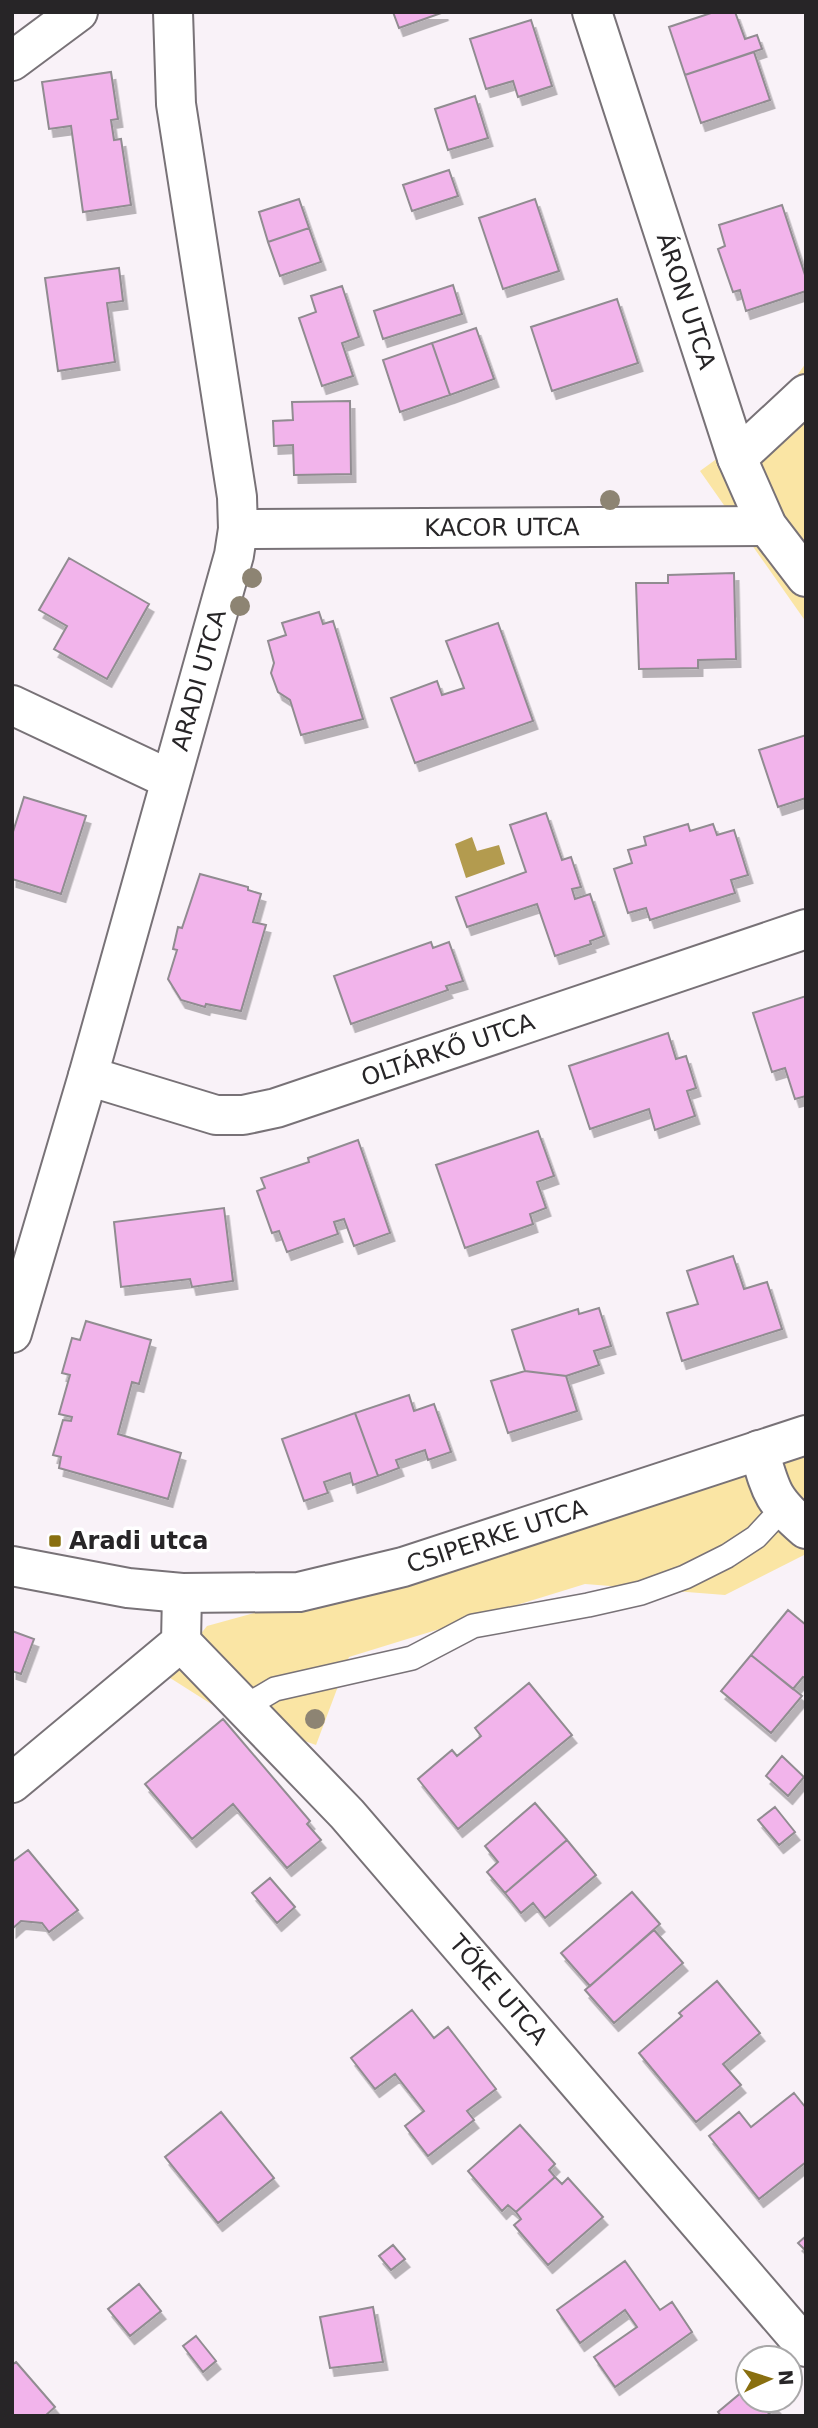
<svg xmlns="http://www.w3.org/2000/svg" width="818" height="2428" font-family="'DejaVu Sans',sans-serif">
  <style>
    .green { fill: #fae5a4 }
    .water { fill: #b39b4f }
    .building { fill: #f2b4eb; stroke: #918c91; stroke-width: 2; filter: url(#shadow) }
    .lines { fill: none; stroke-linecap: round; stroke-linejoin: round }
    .lane-casing { stroke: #787277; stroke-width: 26 }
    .street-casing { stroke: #787277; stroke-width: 42 }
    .secondary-casing { stroke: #787277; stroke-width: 42 }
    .lane { stroke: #fff; stroke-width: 23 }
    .street { stroke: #fff; stroke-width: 38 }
    .secondary { stroke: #fff; stroke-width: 38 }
    .tree { fill: #8d8473 }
    .poi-dot { fill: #896f10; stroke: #fff; stroke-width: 2.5 }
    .labels { text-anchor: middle; stroke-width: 7; stroke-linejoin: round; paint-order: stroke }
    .street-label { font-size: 24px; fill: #272527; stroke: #fff }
    .poi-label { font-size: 24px; font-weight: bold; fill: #272527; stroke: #fff; text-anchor: start }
  </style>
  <defs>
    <filter id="shadow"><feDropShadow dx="4.5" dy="8" stdDeviation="0" flood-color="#0004"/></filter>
  </defs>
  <rect width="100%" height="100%" fill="#f9f2f8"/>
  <path class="green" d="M806 363V622L700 471 759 428Z
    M806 1443V1554L725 1595 585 1584 349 1657 316 1745 227 1714 167 1676 207 1626 403 1572Z"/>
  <path class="water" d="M472 837 477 851 499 845 505 864 466 878 455 844Z"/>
  <path class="building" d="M393 12H444L399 28Z
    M714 12H735L745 39 757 35 762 49 685 75 669 27Z
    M531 20 552 86 518 97 513 81 486 89 470 39Z
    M754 52 770 100 701 123 685 75Z
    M111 72 118 119 111 120 114 140 121 139 131 205 83 212 71 126 49 129 42 82Z
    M475 96 488 138 448 150 435 109Z
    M449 170 458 196 412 211 403 185Z
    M299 199 309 228 268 242 259 212Z
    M535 199 559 271 503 289 479 218Z
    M782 205 806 278V291L746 311 740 290 733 292 718 249 725 246 719 225Z
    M309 228 321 262 280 276 268 242Z
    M119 268 123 301 107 303 115 362 58 371 45 278Z
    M453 285 462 314 383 339 374 311Z
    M342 286 359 337 342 343 353 376 322 386 299 318 316 312 311 296Z
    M617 299 638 363 552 391 531 327Z
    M476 328 494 379 450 395 432 343Z
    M432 343 450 395 400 412 383 360Z
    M350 401 351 474 294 475 293 445 274 446 273 421 293 420 292 402Z
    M69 558 149 604 107 679 54 649 67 626 39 610Z
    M734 573 736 659 698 660V668L639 669 636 583H668V575Z
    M319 612 323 624 333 621 363 719 301 735 290 700 278 692 271 673 274 663 268 641 286 635 282 623Z
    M498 623 533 721 415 763 391 698 437 681 442 695 464 688 446 641Z
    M806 735V798L778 807 759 750Z
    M24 797 86 816 61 894 12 879V835Z
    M546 813 562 860 571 857 581 887 572 889 575 899 590 894 604 936 590 941 591 944 555 956 537 904 467 927 456 897 526 872 510 825Z
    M688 824 690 831 713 824 717 835 734 830 748 875 731 880 735 893 650 920 646 908 628 913 614 869 632 863 628 850 646 845 644 837Z
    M200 874 248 887V890L261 894 253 922 266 925 241 1011 206 1004 205 1007 181 1000 168 979 177 950 173 949 178 927 182 928Z
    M431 942 433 948 449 942 463 981 446 986 448 990 351 1024 334 976Z
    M806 996V1096L795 1099 785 1068 772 1072 753 1013Z
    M668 1033 676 1059 686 1056 696 1088 687 1091 695 1116 655 1130 649 1109 590 1129 569 1066Z
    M538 1131 554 1176 537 1182 546 1208 530 1214 533 1224 465 1248 436 1165Z
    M358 1140 390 1233 354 1246 344 1219 334 1222 338 1234 287 1252 279 1231 272 1233 257 1191 265 1188 261 1178 309 1162 308 1158Z
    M224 1208 233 1281 192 1287 190 1279 121 1287 114 1222Z
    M733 1256 744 1289 767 1282 782 1329 682 1361 667 1313 698 1304 687 1271Z
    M599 1308 611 1346 594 1351 599 1365 566 1376 525 1371 512 1330 578 1309 579 1314Z
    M86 1321 151 1340 139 1384 132 1382 118 1434 181 1453 168 1499 59 1468 61 1457 53 1455 63 1420 71 1421 72 1417 59 1414 70 1375 62 1373 72 1338 80 1340Z
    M525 1371 566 1376 577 1411 508 1433 491 1381Z
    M409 1395 414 1411 434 1404 451 1452 428 1460 425 1450 396 1460 399 1468 378 1476 355 1413Z
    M355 1413 378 1476 353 1485 350 1473 324 1482 328 1493 304 1501 282 1439Z
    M788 1610 806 1625V1678L803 1677 793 1689 751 1655Z
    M12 1631 34 1639 21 1674 12 1671Z
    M751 1655 802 1696 771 1733 721 1691Z
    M529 1683 572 1735 458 1829 418 1779 452 1750 457 1756 481 1736 475 1728Z
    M223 1719 310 1821 307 1824 321 1840 287 1868 233 1804 192 1839 145 1784Z
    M782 1756 804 1777 788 1796 766 1776Z
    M535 1803 567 1840 505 1893 487 1872 498 1862 485 1846Z
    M775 1807 795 1832 779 1845 758 1820Z
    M567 1840 596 1875 545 1918 533 1903 521 1913 505 1893Z
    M28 1850 78 1910 49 1932 42 1923 21 1921 12 1929V1862Z
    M270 1878 295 1907 277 1923 252 1893Z
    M632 1892 660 1924 590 1986 561 1953Z
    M654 1930 683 1963 614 2023 585 1990Z
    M717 1981 760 2033 723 2064 741 2085 696 2122 639 2053 682 2016 679 2013Z
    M412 2010 434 2038 448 2027 496 2089 467 2111 474 2120 428 2156 405 2126 424 2111 395 2074 375 2089 351 2058Z
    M794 2093 806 2108V2162L759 2199 709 2136 739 2112 751 2127Z
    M221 2112 274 2178 218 2223 165 2157Z
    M520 2125 555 2164 549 2170 555 2177 516 2212 508 2205 502 2211 468 2171Z
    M555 2177 562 2184 568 2178 603 2217 548 2265 514 2225 521 2219 516 2212Z
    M806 2236V2251L798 2243Z
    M393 2245 405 2259 391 2270 379 2256Z
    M625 2261 660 2310 672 2302 692 2332 615 2387 594 2357 637 2327 625 2310 580 2343 557 2310Z
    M139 2284 161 2311 130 2336 108 2309Z
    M373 2307 383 2362 330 2368 320 2317Z
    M196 2336 216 2361 203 2372 183 2346Z
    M16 2362 55 2407 45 2416H12V2365Z
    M748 2387V2400H771L777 2407 766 2416H721L718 2412Z"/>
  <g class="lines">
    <g class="lane-casing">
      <path id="lane" d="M248 1710 258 1699 275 1689 412 1658 473 1626 588 1605 641 1593 685 1577 727 1556 756 1537 782 1509"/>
    </g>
    <g class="street-casing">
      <g id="street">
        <path id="s1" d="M592 12 737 458 767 526 806 577"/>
        <path d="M12 61 78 12"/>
        <path d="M737 458 806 394"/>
        <path id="s2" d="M238 529 767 526"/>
        <path d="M12 705 169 779"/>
        <path id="s3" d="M88 1076 216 1115H243L276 1108 806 929"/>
        <path id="s4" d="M12 1333 88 1076 234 555 238 529 237 497 176 104 173 12"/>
        <path d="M759 1450C771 1492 772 1500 806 1529"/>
        <path id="s5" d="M181 1642 347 1814 806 2347"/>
        <path d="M12 1783 181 1642 182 1593"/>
      </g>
    </g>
    <g class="secondary-casing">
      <g id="secondary">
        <path id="s6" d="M12 1566 128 1588 182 1593 299 1592 403 1567 806 1435"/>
      </g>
    </g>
    <use href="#lane" class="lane"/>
    <use href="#street" class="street"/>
    <use href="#secondary" class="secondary"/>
  </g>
  <g class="tree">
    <circle cx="610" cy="500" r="10"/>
    <circle cx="252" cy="578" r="10"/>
    <circle cx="240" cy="606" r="10"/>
    <circle cx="315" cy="1719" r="10"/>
  </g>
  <rect class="poi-dot" x="48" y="1534" width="14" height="14" rx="3.5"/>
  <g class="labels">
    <g class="street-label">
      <text dy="8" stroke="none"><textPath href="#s1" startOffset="304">ÁRON UTCA</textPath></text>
      <text dy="8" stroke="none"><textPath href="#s2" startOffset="264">KACOR UTCA</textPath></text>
      <text dy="8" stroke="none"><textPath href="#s4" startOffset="679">ARADI UTCA</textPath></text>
      <text dy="8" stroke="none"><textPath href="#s3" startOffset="376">OLTÁRKŐ UTCA</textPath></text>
      <text dy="8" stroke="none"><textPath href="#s6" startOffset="495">CSIPERKE UTCA</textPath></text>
      <text dy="8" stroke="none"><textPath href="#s5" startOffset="471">TŐKE UTCA</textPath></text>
    </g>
    <g class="poi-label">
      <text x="69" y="1549">Aradi utca</text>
    </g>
  </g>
  <rect width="818" height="2428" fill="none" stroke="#272527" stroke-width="28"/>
  <g transform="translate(769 2379) rotate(86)"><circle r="33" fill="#ffffff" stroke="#a9a8a9" stroke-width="2"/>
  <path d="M0-5L12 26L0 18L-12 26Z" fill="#896f10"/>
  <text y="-10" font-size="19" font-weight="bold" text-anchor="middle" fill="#272527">N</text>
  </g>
</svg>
